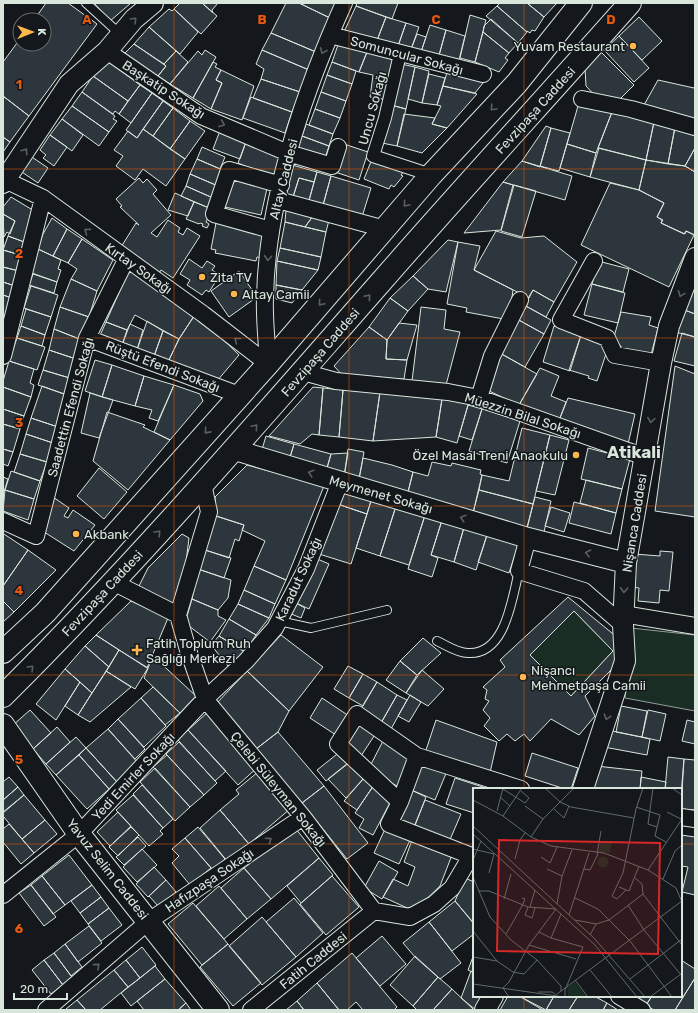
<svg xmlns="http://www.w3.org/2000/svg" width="698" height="1013" font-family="Rubik,sans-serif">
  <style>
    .green { fill: #1a2d24; stroke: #939e99 }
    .building { fill: #2c363c; stroke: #d8e6dc; fill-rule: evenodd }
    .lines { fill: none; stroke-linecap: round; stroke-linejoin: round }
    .service-casing { stroke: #d8e6dc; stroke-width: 10 }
    .pedestrian-casing { stroke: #d8e6dc; stroke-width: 14 }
    .minor-casing { stroke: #d8e6dc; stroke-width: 18 }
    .tertiary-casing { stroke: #d8e6dc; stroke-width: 22 }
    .secondary-casing { stroke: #d8e6dc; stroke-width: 24 }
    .primary-casing { stroke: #d8e6dc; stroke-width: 24 }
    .service { stroke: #14181c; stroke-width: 8 }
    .pedestrian { stroke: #14181c; stroke-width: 12 }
    .minor { stroke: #14181c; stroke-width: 16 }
    .tertiary { stroke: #14181c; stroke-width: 20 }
    .secondary { stroke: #14181c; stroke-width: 22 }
    .primary { stroke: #14181c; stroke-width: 22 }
    .oneway { stroke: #59605f }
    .grid { fill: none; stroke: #e8590c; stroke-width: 1; stroke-opacity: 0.55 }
    .poi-dot { fill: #ffb74d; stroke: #14181c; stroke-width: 1.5 }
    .labels { text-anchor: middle; stroke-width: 3; stroke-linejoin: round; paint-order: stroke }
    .poi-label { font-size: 13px; fill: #d8e6dc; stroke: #14181c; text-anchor: start }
    .street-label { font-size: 13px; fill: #d8e6dc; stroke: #14181c }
    .district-label { font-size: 17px; font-weight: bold; fill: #d8e6dc; stroke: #14181c }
    .inset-road { fill: none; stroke: #626a69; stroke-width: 1 }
    .view { fill: #d62828; fill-opacity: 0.15; stroke: #d62828; stroke-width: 2 }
    .inset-edge { fill: none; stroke: #d8e6dc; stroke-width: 2 }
    .grid-label { font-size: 13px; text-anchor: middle; font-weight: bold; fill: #e8590c; stroke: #14181c; stroke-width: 3; stroke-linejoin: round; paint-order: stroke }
  </style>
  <rect width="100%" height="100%" fill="#14181c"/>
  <path class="green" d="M574 611 613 651 571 696 530 655Z
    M631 628 695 635V711L625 698Z"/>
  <path class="building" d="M46 3H68L97 24 29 116 3 96V62L20 39V44H44V20H34Z
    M94 3H131L110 21Z
    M180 3H202L217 16 201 34 174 9Z
    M202 3H218L212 10 213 13Z
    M286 3H299L330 18 316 52 271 33Z
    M299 3H337L330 18Z
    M357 3H398L392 19 356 6Z
    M500 3H527L544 17 535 31 532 30 530 33 527 31V32L497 6Z
    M527 3H557L544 17Z
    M356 6 386 17 376 43 343 34Z
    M497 6 527 32 518 43 486 16Z
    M169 9 172 11 174 9 198 32 180 54 149 27Z
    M470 15 486 20 475 62 460 58Z
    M386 17 406 23 397 49 376 43Z
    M639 17 662 41 642 60 619 36Z
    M491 19 518 43 509 53 483 32 484 26Z
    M406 23 419 27 410 52 397 49Z
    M430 25 446 30 438 59 420 55Z
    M149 27 176 51 164 64 134 44Z
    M446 30 465 36 458 64 438 59Z
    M483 32 509 53 505 58 508 60 499 72 475 62Z
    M271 33 316 52 309 70 262 50Z
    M417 34 426 37 420 55 410 52Z
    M619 36 649 68 634 82 604 50Z
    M339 42 367 52 359 72 332 62Z
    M134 44 166 66 158 76 124 54Z
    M205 50 216 57 193 98 170 84 198 51 202 55Z
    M262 50 309 70 300 92 261 79 264 69 256 64Z
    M176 51 188 62 170 84 158 76 166 66 164 64Z
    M367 52 394 60 388 100 370 97 373 75 359 72Z
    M601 52 634 85 616 103 598 99 586 86 585 68Z
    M105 59 140 85 128 101 93 76Z
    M213 62 217 64 215 67 221 70 216 80 222 83 211 109 193 98Z
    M332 62 356 71 352 84 327 75Z
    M401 64 415 67 406 109 391 105Z
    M415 67 429 71 422 103 408 99Z
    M448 69 487 78 475 93 443 86Z
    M221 70 254 86 242 120 211 109 222 83 216 80Z
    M429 74 445 78 437 105 422 103Z
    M327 75 352 84 346 101 321 92Z
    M93 76 128 101 119 114 115 111 113 114 82 92Z
    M261 79 300 92 292 112 253 98Z
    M658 80 694 88 695 86V120L644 105Z
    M140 85 152 93 131 123 119 114Z
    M443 86 477 94 447 128 432 124 441 106 437 105Z
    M82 92 115 116 113 119 117 121 109 132 72 106Z
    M321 92 346 101 340 118 315 109Z
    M152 93 163 101 137 138 126 130Z
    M3 96 29 116 10 142 3 137Z
    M251 97 292 112 285 133 243 118Z
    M163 101 173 108 153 136 143 129Z
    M391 105 406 109 397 146 382 143Z
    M72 106 109 132 99 146 62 119Z
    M578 106 612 112 596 153 567 144Z
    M173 108 190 121 170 149 153 136Z
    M315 109 340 118 333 134 309 125Z
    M612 112 654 122 646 160 598 148Z
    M404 114 435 118 432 124 447 128 422 153 397 146Z
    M62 119 83 135 72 151 50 135Z
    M190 121 205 131 185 159 170 149Z
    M654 122 675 127 668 164 646 160Z
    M306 124 333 134 329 146 302 136Z
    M546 126 551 128 540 167 522 161Z
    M675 127 695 136V148L685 166 668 164Z
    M221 128 247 139 240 159 213 149Z
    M551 128 570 133 559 171 540 166Z
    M143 129 185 159 166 186 143 169 135 180 116 166 123 156 114 150 128 131 137 138Z
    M50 135 67 147 54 166 43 158 46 155 40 150Z
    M302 136 329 146 325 158 297 148Z
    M3 137 10 142 3 152Z
    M247 139 284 153 274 178 238 163Z
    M344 144 368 152 359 180 335 172Z
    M567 144 596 153 590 177 560 168Z
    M202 147 225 157 220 169 197 159Z
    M599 148 646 160 639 190 590 177Z
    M695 148V172L685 166Z
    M26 153 48 168 38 183 16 168Z
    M197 159 225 171 218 186 190 174Z
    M372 159 404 171 401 175 403 176 394 187 391 185 389 189 364 179Z
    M646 160 685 166 695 172V235L686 231 685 234 661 223 663 220 657 217 664 203 639 190Z
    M522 161 572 176 565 200 503 182Z
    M292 165 317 172 314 182 299 178 292 200 283 197Z
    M317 172 331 176 322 209 308 204Z
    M190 174 218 186 213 198 186 186Z
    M232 176 268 184 261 215 225 207Z
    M331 176 371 188 361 220 322 209Z
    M139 178 143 183 147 179 157 190 153 194 171 215 151 233 157 237 168 220 180 228 178 232 183 235 187 228 200 236 173 278 161 270 157 276 118 252 136 223 139 225 120 207 122 206 116 199Z
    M299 178 314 182 308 204 292 200Z
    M503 182 513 185 501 230 464 233Z
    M610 183 639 190 664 203 657 217 662 220 661 223 684 234 686 231 694 235 669 287 581 245Z
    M514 185 536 191 522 237 501 231Z
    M186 186 213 198 209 208 181 196Z
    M175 193 194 202 188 216 168 210Z
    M11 197 36 212 27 243 8 236 15 221 3 214V207Z
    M194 202 212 209 206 222 209 224 207 228 202 226 203 224 200 223 199 224 186 219Z
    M286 210 313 216 305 227 285 222Z
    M3 214 15 221 10 234 7 232 4 237Z
    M313 216 329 220 326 232 305 227Z
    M52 218 67 229 53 256 38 249 43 234Z
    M285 222 326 232 321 257 280 248Z
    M216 223 268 233 263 258 257 257 256 261 215 253 216 250 211 249Z
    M67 229 82 239 68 263 53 256Z
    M496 231 521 238 544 236 577 262 554 302 533 290 529 298 474 270Z
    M8 236 27 243 24 256 3 250Z
    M82 239 113 260 97 291 71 279 77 269 68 263Z
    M448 240 458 242 446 292 428 289 413 276Z
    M458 242 480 246 474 270 513 290 509 320 466 312 467 308 447 304Z
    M280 248 321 257 318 270 277 261Z
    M38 249 61 260 58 269 61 270 57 282 32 273Z
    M3 250 24 256 19 271 3 267Z
    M189 259 202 268 207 261 215 266 212 270 220 275 209 292 206 290 202 295 187 285 190 280 180 274Z
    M277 261 318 270 302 290 276 285Z
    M598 261 629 269 623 292 592 284Z
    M3 267 19 271 15 286 3 282Z
    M129 270 196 313 179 339 135 315 127 330 106 322Z
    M239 271 257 297 229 317 211 291Z
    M695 272V314L682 309Z
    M33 274 57 282 54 293 29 285Z
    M413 276 428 289 408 311 390 298Z
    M71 279 97 291 89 317 60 307Z
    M3 282 15 286 12 298 3 295Z
    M592 284 625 293 618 323 584 315Z
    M276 285 302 290 292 303 276 299Z
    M31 286 58 295 51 317 24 308Z
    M533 290 554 302 546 317 524 305Z
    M3 295 12 298 3 327Z
    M390 298 408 311 387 340 369 327Z
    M524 305 551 320 544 334 517 319Z
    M60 307 89 317 82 340 54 329Z
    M421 307 446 310 444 329 460 332 446 385 412 381Z
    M26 309 51 317 45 335 21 326Z
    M682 309 695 314V337L675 332Z
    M621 312 651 317 649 325 658 328 651 355 620 353 621 346 612 344Z
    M196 313 239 355 217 381 167 364 179 339Z
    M517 319 544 334 525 367 498 352Z
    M147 321 163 331 153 359 136 353Z
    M106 322 127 330 121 348 98 340Z
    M399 323 417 325 407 360 386 359 387 340Z
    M130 324 143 330 136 353 121 348Z
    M21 326 45 335 42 346 17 338Z
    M554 326 581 335 570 371 543 362Z
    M369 327 387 340 386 359 407 360 404 379 343 376 334 366Z
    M54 329 82 340 76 359 49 350Z
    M163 331 179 339 167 364 153 359Z
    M682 333 695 337V366L674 361Z
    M581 335 609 345 597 381 588 378 589 376 569 370Z
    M17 338 45 347 37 370 9 361Z
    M49 350 76 359 73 379 43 370Z
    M498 352 537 374 519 405 487 390Z
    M95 360 112 365 102 397 85 391Z
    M9 361 34 369 30 383 34 385 31 397 3 387V381Z
    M112 365 144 376 135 406 102 397Z
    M675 366 695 374V517L655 511Z
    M540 368 559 376 551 396 566 402 558 423 519 405Z
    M43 370 73 379 67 395 38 385Z
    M144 376 174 385 158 421 149 418 152 410 135 406Z
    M174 385 200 394 203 401 170 440 154 432Z
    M42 386 67 395 58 427 31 418Z
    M3 387 31 397 24 416 3 409Z
    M313 387 323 388 319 435 312 434 300 444 269 436Z
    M323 388 343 390 339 437 319 435Z
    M343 390 380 392 373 441 339 437Z
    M380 392 442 399 436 437 373 441Z
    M90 393 113 400 99 438 81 433Z
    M568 398 635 414 628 444 558 423Z
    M442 399 469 402 457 443 436 437Z
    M468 405 482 409 472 440 459 436Z
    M3 409 24 416 20 429 3 424Z
    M482 409 520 421 507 463 469 451Z
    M107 412 145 425 143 427 170 440 128 490 93 461Z
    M31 418 58 427 53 443 26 434Z
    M3 424 20 429 13 452 3 449Z
    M522 428 550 435 533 504 479 490 482 475 509 481Z
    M26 434 53 443 47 462 20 454Z
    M550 435 569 440 555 495 536 491Z
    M266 436 294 444 288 464 260 456Z
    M294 444 331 454 325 475 288 464Z
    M588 448 630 459 622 489 581 479Z
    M3 449 13 452 8 466 3 464Z
    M348 449 364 452 359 479 344 477Z
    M348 453 344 477 325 475 331 454Z
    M20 454 47 462 40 481 14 472Z
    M363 458 392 465 413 472 408 492 359 479Z
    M432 462 451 466 452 463 481 470 480 474 482 475 473 513 407 496 413 472 428 476Z
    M247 465 324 486 286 580 254 566 265 541 242 530 244 525 216 516 215 497Z
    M99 468 127 492 104 519 77 496Z
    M11 471 40 481 34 499 5 490Z
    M3 477 8 479 3 495Z
    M586 480 622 489 616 513 580 503Z
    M342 487 372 497 367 514 337 504Z
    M5 490 34 499 28 520 3 511Z
    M479 490 533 504 527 528 473 513Z
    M373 495 397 503 380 556 356 548Z
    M53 497 69 508 64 516 68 518 73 510 95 525 74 551 41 530Z
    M535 497 551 501 544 532 527 528Z
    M574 502 616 513 611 534 569 523Z
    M335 503 367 514 351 564 319 554Z
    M397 503 426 512 409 565 380 556Z
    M551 507 570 513 564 532 545 526Z
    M426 512 443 517 431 555 438 558 432 577 408 569Z
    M216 516 244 525 239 541 235 539 229 558 205 550Z
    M443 517 465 524 454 562 431 555Z
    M465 524 488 532 476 570 454 562Z
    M488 532 519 542 509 573 478 562Z
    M4 534 28 550 3 586V536Z
    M182 534 189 538 183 586 171 608 137 590 148 568Z
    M28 550 56 570 14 612 3 601V586Z
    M205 550 231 558 224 578 198 569Z
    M660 551 673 552 669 591 660 590 659 603 638 601 639 588 631 587 634 554 660 556Z
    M315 558 329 564 309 609 294 602Z
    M254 566 286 580 275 604 244 590Z
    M198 569 231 580 228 598 218 610 192 599Z
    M244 590 275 604 269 618 238 604Z
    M568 597 618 638 614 667 585 696 595 716 579 735 551 719 530 741 524 734 515 741 507 734 499 741 484 726 490 718 483 710 489 701 485 699 487 690 483 687 505 667 500 660ZM574 611 613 651 571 696 530 655Z
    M192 599 218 610V616L226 620 210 642 185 623Z
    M3 601 14 612 3 622Z
    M131 601 168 618 147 668 96 635Z
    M294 602 305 608 301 618 289 613Z
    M238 604 269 618 256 635 229 619Z
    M229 619 256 635 245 652 219 636Z
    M96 635 119 650 109 667 85 646Z
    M281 635 323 667 289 711 247 671Z
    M219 636 245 652 228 666 211 645Z
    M423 638 441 653 417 675 400 661Z
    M85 646 109 667 92 693 65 669Z
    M119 650 148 668 135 689 106 671Z
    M153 656 196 696 180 713 144 678Z
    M400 661 417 675 406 693 386 680Z
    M348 666 363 674 349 698 334 689Z
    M65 669 80 682 56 720 36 704Z
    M422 670 444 689 428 706 406 693Z
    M106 671 131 687 90 722 78 715Z
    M247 671 289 711 278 732 256 749 216 704Z
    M363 674 377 682 363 706 349 698Z
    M80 682 92 693 78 715 65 706Z
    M377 682 397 695 381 723 360 710Z
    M153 687 180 713 165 725 141 698Z
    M397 695 407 700 391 729 381 723Z
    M410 695 421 702 409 722 398 716Z
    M141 698 166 726 144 747 118 719Z
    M322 698 349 716 336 735 310 718Z
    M621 706 647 711 642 737 616 732Z
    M30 710 51 733 33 749 12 726Z
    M648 710 666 714 660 741 642 737Z
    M208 712 258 767 238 785 188 730Z
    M118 719 145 749 135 759 108 729Z
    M355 719 376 733 359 759 342 739Z
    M436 720 497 742 489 777 424 756Z
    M687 720 695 722V744L682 741Z
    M57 727 70 742 46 764 33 749Z
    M108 729 138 763 117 782 86 748Z
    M188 730 226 771 215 781 178 740Z
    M608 730 650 739 647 755 604 747Z
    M278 732 324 786 302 803 256 749Z
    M76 737 86 748 56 775 46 764Z
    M383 741 413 757 397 786 368 770Z
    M179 742 217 783 204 795 166 754Z
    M86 748 117 782 109 789 79 755Z
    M341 751 350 762 326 781 317 770Z
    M532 753 578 768 571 789H565L525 776Z
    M79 755 109 789 87 809 56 775Z
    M167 755 204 795 190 807 153 767Z
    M668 757 684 759 681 795V789H665Z
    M684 759 695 760V810L681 809Z
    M420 760 447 771 435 800 409 789Z
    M348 763 364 778 346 798 328 779Z
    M596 766 642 771 640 789H586Z
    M155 768 190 807 175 821 140 782Z
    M258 772 290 809 249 844 220 810 239 794 236 790Z
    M9 777 18 787 3 800V782Z
    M641 777 666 782 665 789H640Z
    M364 778 374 785 357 810 344 801Z
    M455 778 489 789H474V813L446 804Z
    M142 785 173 819 163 828 133 794Z
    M374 785 393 797 373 835 359 828 364 819 355 813Z
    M324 786 368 843 347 859 302 803Z
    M18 787 24 795 3 812V800Z
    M409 789 426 797 414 828 396 821Z
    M24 795 45 820 22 839 3 816V813Z
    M133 795 163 828 160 831 163 834 149 846 116 810Z
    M425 800 461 814 449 842 414 827Z
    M220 810 249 844 228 862 200 828Z
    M118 812 131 826 110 846 97 832Z
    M45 820 57 834 34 853 22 839Z
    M9 824 34 853 21 864 3 842V829Z
    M131 827 139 835 118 856 109 847Z
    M198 827 225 859 213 870 185 838Z
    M296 829 319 858 271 899 244 868Z
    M385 829 410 840 399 864 374 853Z
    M681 835 695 837V895L682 892 688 867 681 866Z
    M138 837 146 846 124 865 116 857Z
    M185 838 211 868 190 885 172 863 179 856 172 849Z
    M412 840 452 855 440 886 414 911 383 897 393 879 408 886 415 867 404 862Z
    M142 849 157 865 137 882 123 867Z
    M69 855 92 885 65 905 42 876Z
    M319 858 333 875 301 903 287 886Z
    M379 861 398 872 382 899 364 888Z
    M154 867 166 880 148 897 136 884Z
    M244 868 271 899 247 919 221 888Z
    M42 876 65 905 53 914 31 885Z
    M332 876 359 907 326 935 300 904Z
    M465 878 474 882V918L472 921 455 901Z
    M166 880 176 892 159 907 149 896Z
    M31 885 56 917 44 926 19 893Z
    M92 885 101 897 80 913 71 901Z
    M219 886 247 919 224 939 196 906Z
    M101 897 109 908 88 924 80 913Z
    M294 898 323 933 296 957 266 922Z
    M455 901 474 924V934L452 951 429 922Z
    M193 903 228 944 202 965 168 924Z
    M109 908 122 925 101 941 88 924Z
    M262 917 296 957 262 985 229 946Z
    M429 922 461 963 440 979 415 957 403 943Z
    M89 926 102 943 78 962 65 944Z
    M382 936 406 964 380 986 356 958Z
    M65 944 82 967 71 976 54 953Z
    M228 944 261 983 233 1006 200 967Z
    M142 947 156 965 140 978 126 960Z
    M54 953 72 977 63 985 44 960Z
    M352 953 397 1007 394 1010H363L356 1002 347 1010H339L317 983Z
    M474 954V973L468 970Z
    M415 956 438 977 413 1006 390 985Z
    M44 960 63 985 51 994 32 970Z
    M126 960 140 978 128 987 114 970Z
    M681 960 695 969V978L675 1010H654L646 1005 652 996H681Z
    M155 966 165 979 131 1006 121 993Z
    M114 970 128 987 100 1010H86L77 1000Z
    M471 971 474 973V996H486L476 1010 461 998Z
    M438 977 452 989 433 1010H417L413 1006Z
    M695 978V1010H675Z
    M165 979 186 1003 178 1010H144L137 1001Z
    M317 983 339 1010H304L297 1001Z
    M452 989 474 1010H433Z
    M508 996H519L543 1010H500Z
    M519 996H554L546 1010Z
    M554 996H578L569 1010H546Z
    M578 996H594L607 1003 603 1010H569Z
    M632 996H652L646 1005Z
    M77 1000 86 1010H67L66 1009Z
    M297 1001 304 1010H286Z
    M186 1003 191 1010H178Z
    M607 1003 618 1010H603Z"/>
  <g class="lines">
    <g class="service-casing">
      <path id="service" d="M86 3 121 35
        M279 621 311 628 387 610
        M437 641C446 645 457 653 468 653 506 655 512 598 519 571"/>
    </g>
    <g class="pedestrian-casing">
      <path id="pedestrian" d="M400 54 385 118 373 156 431 175"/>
    </g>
    <g class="minor-casing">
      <path id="minor" d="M330 35 483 74
        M107 51 201 116 288 153 332 166 338 147
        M582 99 631 109 695 127
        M3 179 43 198 203 314 268 364
        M278 200 385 229
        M271 230 214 214 229 170 281 185
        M594 261 561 320 607 338 615 355 661 363
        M87 338 239 395
        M3 356 43 198
        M268 364C267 342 264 319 265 297 267 199 304 92 344 3
        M303 372 336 381 448 392 479 398 645 457
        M479 398 492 356 520 300
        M3 521 36 536 87 338 126 260
        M528 538 519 571 584 591 623 625
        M113 582 178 615 188 650 205 699 303 817 374 911 410 917 434 904 452 888 471 856
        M623 614 695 626
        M178 615 209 512 203 484
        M417 756 400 802 389 824 474 857
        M400 802 338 744 357 714 417 756 521 789
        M681 817 695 819
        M3 895 79 834 205 699 246 661 275 628 306 569 340 482
        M619 996 642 1010
        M46 1010 149 921 303 817
        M251 1010 374 911"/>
    </g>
    <g class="tertiary-casing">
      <path id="tertiary" d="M3 183 69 84 107 51 134 19 153 3
        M235 450 528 538 626 563
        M583 789 625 661 623 625 626 563 661 363 669 326 695 258
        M485 1010 493 996"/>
    </g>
    <g class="secondary-casing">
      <path id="secondary" d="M3 725 79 834 218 1010"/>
    </g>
    <g class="primary-casing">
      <path id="primary" d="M3 652 45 613 268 364 431 175 517 83 581 3
        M3 696C135 565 257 423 380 283 462 189 547 97 630 3"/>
    </g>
    <use href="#service" class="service"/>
    <use href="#pedestrian" class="pedestrian"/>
    <use href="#minor" class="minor"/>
    <use href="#tertiary" class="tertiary"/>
    <use href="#secondary" class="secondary"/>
    <use href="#primary" class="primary"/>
  </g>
  <defs><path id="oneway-chevron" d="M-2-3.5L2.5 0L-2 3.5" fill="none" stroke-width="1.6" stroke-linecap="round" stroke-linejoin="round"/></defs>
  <g class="oneway">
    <use href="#oneway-chevron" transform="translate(134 20) rotate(-45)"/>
    <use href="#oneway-chevron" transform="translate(323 51) rotate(112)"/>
    <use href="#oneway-chevron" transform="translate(493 108) rotate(133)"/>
    <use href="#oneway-chevron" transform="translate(222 124) rotate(23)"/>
    <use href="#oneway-chevron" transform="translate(25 151) rotate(-56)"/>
    <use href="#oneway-chevron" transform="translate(406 204) rotate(130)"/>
    <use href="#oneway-chevron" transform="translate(87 231) rotate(-144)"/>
    <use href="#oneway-chevron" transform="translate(268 258) rotate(95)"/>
    <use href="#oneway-chevron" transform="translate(681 294) rotate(111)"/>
    <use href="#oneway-chevron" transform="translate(368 297) rotate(-49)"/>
    <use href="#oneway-chevron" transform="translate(321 303) rotate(131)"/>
    <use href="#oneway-chevron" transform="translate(237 340) rotate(-142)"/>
    <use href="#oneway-chevron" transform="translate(651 420) rotate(99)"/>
    <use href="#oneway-chevron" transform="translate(255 427) rotate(-49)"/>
    <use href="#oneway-chevron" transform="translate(207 431) rotate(132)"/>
    <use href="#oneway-chevron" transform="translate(311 473) rotate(-163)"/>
    <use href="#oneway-chevron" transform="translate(463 518) rotate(-163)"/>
    <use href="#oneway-chevron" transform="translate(158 533) rotate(-47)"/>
    <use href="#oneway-chevron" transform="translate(588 553) rotate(-166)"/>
    <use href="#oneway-chevron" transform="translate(624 590) rotate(93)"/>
    <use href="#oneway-chevron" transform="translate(31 668) rotate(-45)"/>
    <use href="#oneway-chevron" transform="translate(607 717) rotate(108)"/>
    <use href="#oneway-chevron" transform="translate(269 840) rotate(-34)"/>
    <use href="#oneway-chevron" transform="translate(97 966) rotate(-41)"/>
  </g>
  <path class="grid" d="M174 3V1010M349 3V1010M524 3V789M3 169H695M3 338H695M3 506H695M3 675H695M3 844H474M681 844H695M524 996V1010"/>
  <g class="poi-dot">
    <circle cx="633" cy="46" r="4"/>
    <circle cx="202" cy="277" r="4"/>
    <circle cx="234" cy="294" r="4"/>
    <circle cx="576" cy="455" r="4"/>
    <circle cx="76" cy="534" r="4"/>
    <path d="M135 644h4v4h4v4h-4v4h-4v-4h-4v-4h4z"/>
    <circle cx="523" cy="677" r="4"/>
  </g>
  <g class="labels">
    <g class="poi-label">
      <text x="625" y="51" text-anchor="end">Yuvam Restaurant</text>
      <text x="210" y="282">Zita TV</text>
      <text x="242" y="299">Altay Camii</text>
      <text x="568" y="460" text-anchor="end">Özel Masal Treni Anaokulu</text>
      <text x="84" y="539">Akbank</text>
      <text x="146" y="648">Fatih Toplum Ruh<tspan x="146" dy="15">Sağlığı Merkezi</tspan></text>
      <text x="531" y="675">Nişancı<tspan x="531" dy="15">Mehmetpaşa Camii</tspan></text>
    </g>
    <g class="street-label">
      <text transform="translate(407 55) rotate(15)" y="5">Somuncular Sokağı</text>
      <text transform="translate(164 89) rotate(33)" y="5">Başkatip Sokağı</text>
      <text transform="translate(372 108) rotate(-75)" y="5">Uncu Sokağı</text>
      <text transform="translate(535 110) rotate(-48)" y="5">Fevzipaşa Caddesi</text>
      <text transform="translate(283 179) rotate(-76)" y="5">Altay Caddesi</text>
      <text transform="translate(139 268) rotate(35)" y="5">Kırtay Sokağı</text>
      <text transform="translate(320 352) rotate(-49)" y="5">Fevzipaşa Caddesi</text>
      <text transform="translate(163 366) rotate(21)" y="5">Rüştü Efendi Sokağı</text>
      <text transform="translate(70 407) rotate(-75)" y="5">Saadettin Efendi Sokağı</text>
      <text transform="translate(523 415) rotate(18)" y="5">Müezzin Bilal Sokağı</text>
      <text transform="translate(381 494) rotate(16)" y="5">Meymenet Sokağı</text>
      <text transform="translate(634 523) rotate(-81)" y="5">Nişanca Caddesi</text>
      <text transform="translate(298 579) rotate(-65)" y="5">Karadut Sokağı</text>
      <text transform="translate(102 593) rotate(-47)" y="5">Fevzipaşa Caddesi</text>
      <text transform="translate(133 776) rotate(-47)" y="5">Yedi Emirler Sokağı</text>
      <text transform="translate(279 789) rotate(51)" y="5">Çelebi Süleyman Sokağı</text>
      <text transform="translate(108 869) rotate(52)" y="5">Yavuz Selim Caddesi</text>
      <text transform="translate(209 880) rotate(-34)" y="5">Hafızpaşa Sokağı</text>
      <text transform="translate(313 960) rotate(-39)" y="5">Fatih Caddesi</text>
    </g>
    <g class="district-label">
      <text x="634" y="458">Atikali</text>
    </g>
  </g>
  <g transform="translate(473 788)">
    <rect width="209" height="209" fill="#14181c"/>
    <path d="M127 54H139L137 65 126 64ZM124.5 74a5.5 5.5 0 1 1 11 0a5.5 5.5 0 1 1-11 0ZM102 194 114 209H95L94 200Z" fill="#1a2d24"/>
    <path class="inset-road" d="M72 0 87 14 98 19 161 30M180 0 175 36 184 39M199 0 209 7M30 1 52 15 56 10 48 3M27 9 37 18M0 12 30 28 58 49 78 58 131 65 175 82 203 100 209 114M52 18 70 31M163 19 187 27 182 48 193 54M81 21 91 30 96 18M24 23 30 0M194 24 208 31M30 28 49 0M0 38 121 150 172 209M0 46 122 157 164 209M58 49 70 31 101 0M0 61 21 66 16 85M124 66 128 43M68 69 77 75 84 59M42 71 47 52 52 45M0 72 8 53M74 81 89 88M111 81 117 82 125 66M175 82 209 31M0 89 17 129 38 152 64 172 88 198V203M190 91 202 63 209 57M146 99 156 103 166 78M153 102 144 111 139 108 150 85 163 21 170 0M6 103H16L55 119 83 121M170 106 209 157M102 110 125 121 157 153 199 209M31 111 38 86M84 116 89 88 99 62M155 117 171 142 209 188M55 119 52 127 59 130 62 120M57 119 62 102M96 127 116 65M102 132 123 136M0 143 24 173 40 184 51 186 64 172M66 144 78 150 110 159 92 202V209M33 146 49 118 52 111 49 110M117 147 123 136 136 132 170 106 169 96 162 90M78 150 88 126M56 157 103 171M0 169 24 173M117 182 139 209M157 191 209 151M102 192 115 209M0 196 91 209M65 204H79L82 206M36 209 30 200 36 194 56 157 83 121M80 209 209 113M177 209 208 186"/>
    <path class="view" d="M26 52 187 55 185 166 24 163Z"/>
    <rect width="209" height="209" class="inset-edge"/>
  </g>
  <g class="grid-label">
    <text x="87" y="24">A</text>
    <text x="262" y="24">B</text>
    <text x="436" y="24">C</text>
    <text x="611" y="24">D</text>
    <text x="19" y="89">1</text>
    <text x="19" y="258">2</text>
    <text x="19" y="427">3</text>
    <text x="19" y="595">4</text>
    <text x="19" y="764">5</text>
    <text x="19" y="933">6</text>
  </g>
  <rect width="698" height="1013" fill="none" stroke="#d8e6dc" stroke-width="8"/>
  <g transform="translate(32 32) rotate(89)"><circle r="19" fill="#14181c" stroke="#626a69"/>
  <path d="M0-3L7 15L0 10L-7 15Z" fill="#ffb74d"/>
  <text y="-6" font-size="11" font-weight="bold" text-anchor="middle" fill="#d8e6dc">K</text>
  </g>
  <path d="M14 993v6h53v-6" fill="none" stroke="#d8e6dc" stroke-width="2"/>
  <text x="20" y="993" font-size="12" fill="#d8e6dc" stroke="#14181c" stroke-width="3" paint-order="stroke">20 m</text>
</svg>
